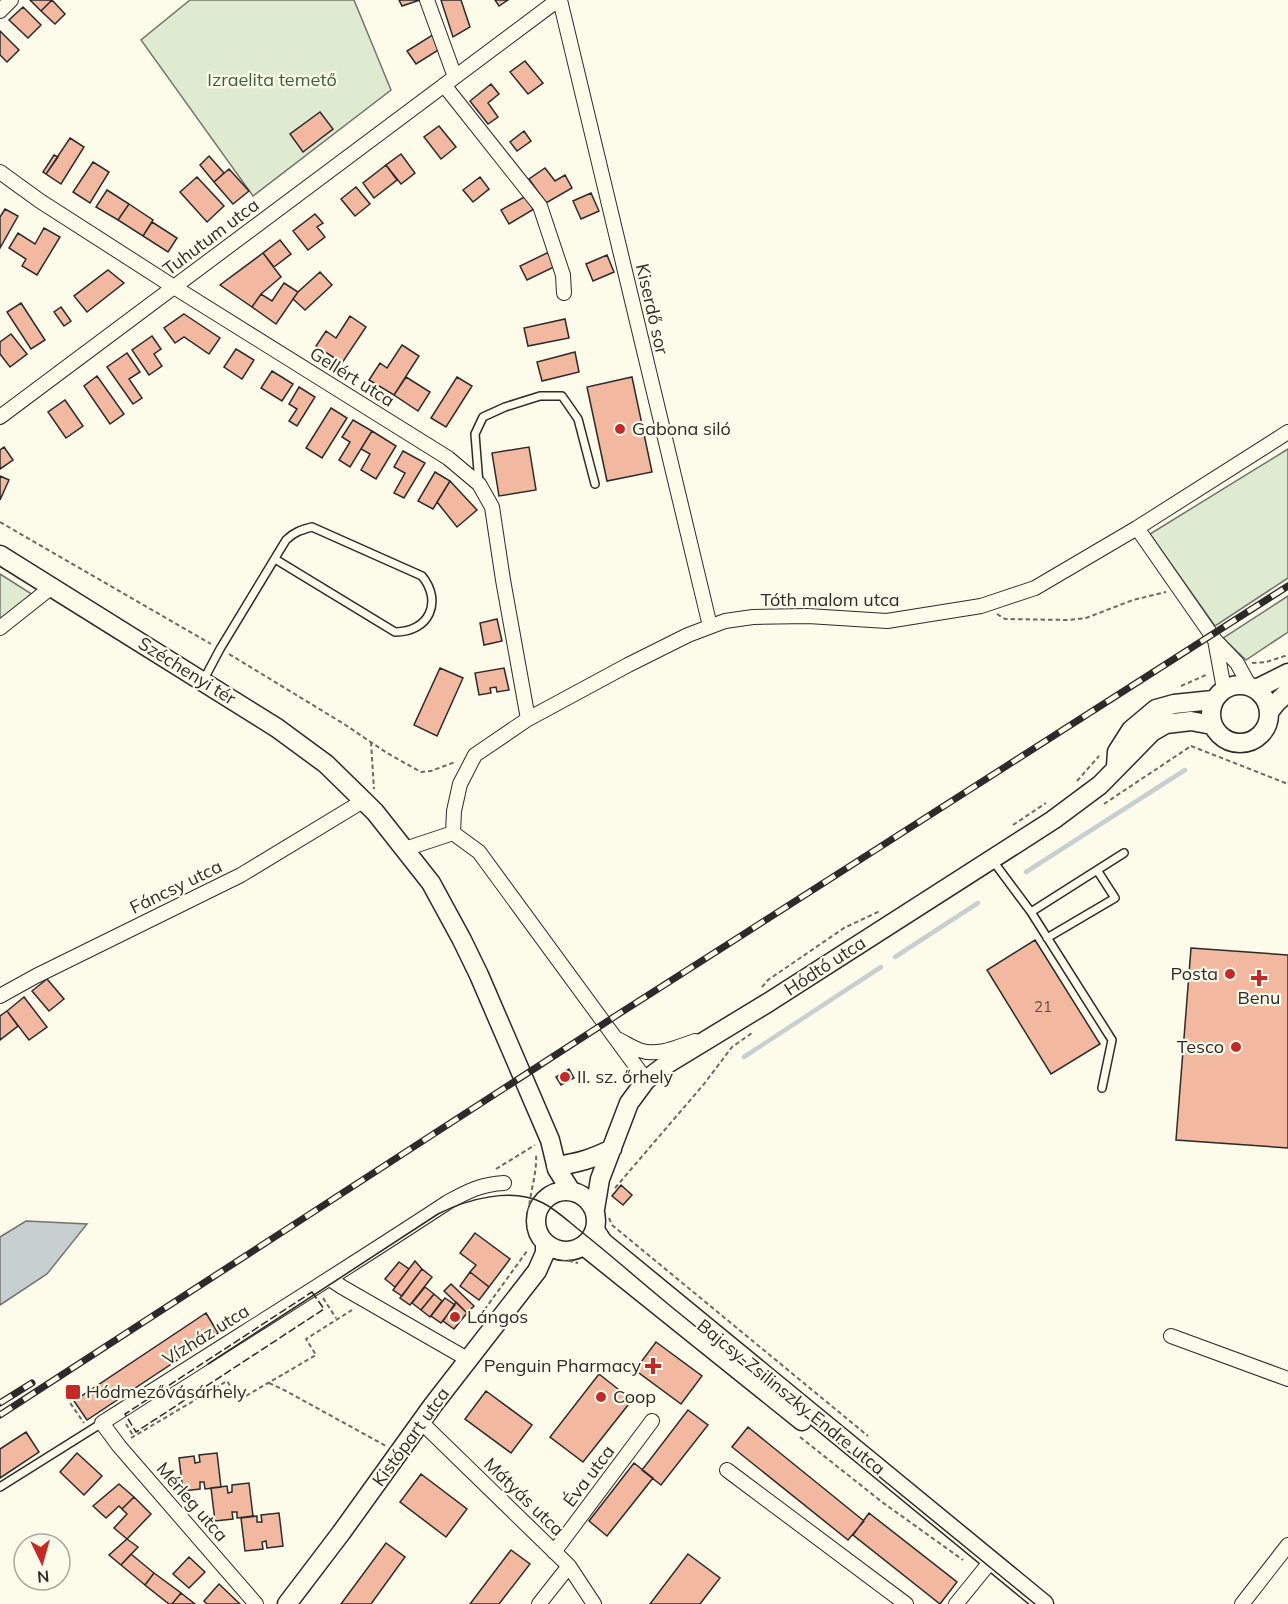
<svg xmlns="http://www.w3.org/2000/svg" width="1288" height="1604" font-family="Mulish,sans-serif">
  <style>
    .green { fill: #deebd1; stroke: #74746e; stroke-width: 1.5 }
    .water { fill: #c7d0d0; stroke: #74746e; stroke-width: 1.5 }
    .lines { fill: none; stroke-linecap: round; stroke-linejoin: round }
    .stream { stroke: #c7d0d0; stroke-width: 4.5 }
    .building { fill: #f2b8a0; stroke: #2b2b2b; stroke-width: 1.5 }
    .lane-casing { stroke: #2b2b2b; stroke-width: 10 }
    .street-casing { stroke: #2b2b2b; stroke-width: 16 }
    .secondary-casing { stroke: #2b2b2b; stroke-width: 21 }
    .path { stroke: #6a6964; stroke-width: 2; stroke-dasharray: 4.5 3; stroke-linecap: butt }
    .lane { stroke: #fdfbea; stroke-width: 7 }
    .street { stroke: #fdfbea; stroke-width: 14 }
    .secondary { stroke: #fdfbea; stroke-width: 18 }
    .tram { stroke: #2b2b2b; stroke-width: 1.5 }
    .rail-casing { stroke: #2b2b2b; stroke-width: 7 }
    .rail { stroke: #fdfbea; stroke-width: 4.5; stroke-dasharray: 14; stroke-linecap: butt }
    .fence { stroke: #2b2b2b; stroke-width: 1.5; stroke-dasharray: 8 3; stroke-linecap: butt }
    .poi-dot { fill: #c62828; stroke: #fdfbea; stroke-width: 2 }
    .labels { text-anchor: middle; stroke-width: 4.5; stroke-linejoin: round; paint-order: stroke }
    .number-label { font-size: 15px; fill: #5d4e48 }
    .park-label { font-size: 18px; fill: #34623c; stroke: #fdfbea }
    .street-label { font-size: 18px; fill: #2b2b2b; stroke: #fdfbea }
    .poi-label { font-size: 18px; fill: #2b2b2b; stroke: #fdfbea; text-anchor: start }
  </style>
  <rect width="100%" height="100%" fill="#fdfbea"/>
  <path class="green" d="M190 0H354L391 90 253 196 141 40Z
    M1288 449V578L1215 626 1150 534Z
    M0 574 38 598 0 628Z
    M1288 596V632L1246 660 1223 638Z"/>
  <path class="water" d="M26 1221 87 1224 47 1274 0 1305V1237Z"/>
  <g class="lines">
    <path class="stream" d="M1026 872 1185 770
      M895 957 978 903
      M744 1057 881 967"/>
  </g>
  <path class="building" d="M30 0H52L41 11Z
    M52 0 65 14 55 24 41 11Z
    M399 0H420L402 6Z
    M441 0H461L470 27 453 37Z
    M495 0H508L499 6Z
    M23 7 41 25 28 38 9 20Z
    M0 31 19 50 7 62 0 55Z
    M434 34 440 49 416 64 407 51Z
    M525 61 543 83 528 94 510 72Z
    M491 84 499 94 488 103 498 117 488 124 470 101Z
    M320 112 333 129 303 152 290 134Z
    M439 126 456 147 441 159 424 137Z
    M524 131 531 141 517 151 510 142Z
    M70 138 84 147 61 184 46 174Z
    M401 154 415 173 401 184 386 165Z
    M54 155 58 157 46 174 43 172Z
    M209 156 224 173 214 182 200 165Z
    M93 162 109 172 90 203 73 192Z
    M386 165 397 180 374 198 363 183Z
    M545 168 555 181 565 175 572 188 546 203 529 179Z
    M229 169 249 191 233 204 214 182Z
    M197 177 224 206 207 222 180 192Z
    M480 177 489 189 473 202 463 190Z
    M356 187 370 204 355 216 341 199Z
    M107 190 129 204 118 220 96 207Z
    M591 193 599 211 581 219 573 201Z
    M526 196 534 209 509 224 501 210Z
    M129 204 153 220 143 236 118 220Z
    M5 209 18 216 0 248V217Z
    M315 214 323 223 317 227 325 237 308 250 293 231Z
    M152 222 177 238 168 252 143 236Z
    M44 228 60 237 37 275 22 266 26 259 9 248 18 233 35 244Z
    M280 240 291 254 274 267 263 253Z
    M549 252 556 266 527 280 520 266Z
    M263 253 281 277 261 294 252 307 220 285Z
    M607 255 614 272 593 281 586 264Z
    M108 270 124 283 87 312 74 296Z
    M320 272 332 285 305 310 293 299 298 292Z
    M284 283 298 292 276 324 252 307 261 294 272 301Z
    M21 303 45 340 31 349 7 312Z
    M61 307 71 321 64 326 54 312Z
    M184 314 220 338 209 354 184 337 175 343 164 328Z
    M350 316 366 327 342 363 316 346 326 331 336 338Z
    M565 319 569 338 528 346 524 328Z
    M11 334 27 354 10 367 0 354V342Z
    M152 336 161 349 154 354 162 366 149 375 132 350Z
    M402 345 419 356 394 395 369 380 380 363 387 368Z
    M236 349 254 360 242 379 224 367Z
    M575 352 579 372 542 381 537 362Z
    M127 353 140 372 129 379 142 398 133 404 107 367Z
    M272 371 293 384 282 401 261 388Z
    M97 376 124 414 110 424 84 386Z
    M406 377 430 392 418 411 394 395Z
    M457 377 472 386 446 427 431 418Z
    M632 377 652 472 607 481 587 387Z
    M299 387 315 397 297 426 289 421 297 409 289 404Z
    M65 400 83 426 66 438 48 412Z
    M331 408 347 418 322 458 306 448Z
    M353 420 372 431 350 467 339 460 350 442 342 437Z
    M372 431 396 446 376 479 361 470 370 454 361 449Z
    M4 447 13 460 0 469V450Z
    M529 447 536 490 499 496 492 453Z
    M403 451 425 463 404 498 394 493 405 473 394 467Z
    M435 472 450 481 433 509 418 501Z
    M0 476 9 480 0 500Z
    M450 481 477 510 457 527 437 502Z
    M497 619 502 641 484 645 480 623Z
    M440 668 463 678 437 736 414 725Z
    M504 668 509 690 497 692 496 687 490 688 491 693 479 695 475 673Z
    M1035 940 1100 1044 1051 1074 987 970Z
    M1191 948 1288 955V1148L1176 1140Z
    M47 979 64 999 49 1011 32 991Z
    M24 997 47 1027 29 1040 7 1011Z
    M7 1011 18 1026 0 1040V1016Z
    M569 1069 574 1078 561 1085 556 1077Z
    M621 1185 632 1195 623 1205 612 1196Z
    M475 1233 510 1259 489 1287 470 1272 476 1265 460 1253Z
    M415 1261 422 1269 402 1296 393 1290Z
    M399 1262 409 1269 395 1287 385 1279Z
    M422 1269 432 1277 410 1305 400 1298Z
    M470 1272 489 1287 479 1300 460 1286Z
    M451 1284 474 1306 467 1313 444 1291Z
    M425 1287 434 1294 421 1310 412 1303Z
    M434 1294 442 1301 430 1317 421 1310Z
    M445 1298 455 1305 441 1323 431 1316Z
    M456 1302 467 1313 454 1329 443 1321Z
    M206 1313 218 1333 87 1420 74 1401Z
    M656 1342 702 1376 681 1404 635 1370Z
    M599 1374 632 1400 583 1462 550 1437Z
    M486 1391 532 1425 511 1453 465 1419Z
    M688 1410 708 1425 661 1485 642 1470Z
    M748 1427 864 1521 848 1540 732 1447Z
    M26 1432 39 1452 0 1478V1449Z
    M77 1453 102 1476 84 1495 60 1472Z
    M217 1453 221 1487 205 1489 204 1482H200V1489L183 1491 179 1458 194 1456 195 1463 200 1462 199 1455Z
    M634 1463 653 1478 607 1536 589 1521Z
    M421 1474 467 1509 446 1537 400 1502Z
    M249 1483 253 1516 237 1518V1512H232L233 1519 215 1521 211 1488 227 1486 228 1493 232 1492V1485Z
    M119 1484 134 1497 122 1509 119 1506 106 1518 93 1506Z
    M134 1497 151 1514 127 1539 114 1528 127 1514 122 1509Z
    M279 1513 283 1546 267 1548 266 1541 262 1542 263 1549 245 1551 241 1518 257 1516V1522H262L261 1515Z
    M869 1513 957 1582 940 1604 853 1535Z
    M127 1539 138 1547 121 1565 109 1555Z
    M386 1543 405 1557 371 1604H341Z
    M511 1550 530 1564 499 1604H470Z
    M131 1554 154 1573 145 1585 121 1565Z
    M688 1554 720 1578 700 1604H650Z
    M189 1557 205 1572 189 1588 173 1574Z
    M154 1573 181 1593 172 1604H169L145 1585Z
    M219 1584 240 1604H207L204 1601Z
    M181 1593 195 1604H172Z"/>
  <g class="lines">
    <g class="lane-casing">
      <path id="lane" d="M479 484 475 434 483 417 505 407 540 396H562L578 419 595 484
        M203 681 220 649 286 540C294 532 301 530 312 527L422 576C443 602 429 632 395 632L275 559
        M993 861 1031 912 1112 1040 1102 1088
        M1031 912 1124 853
        M1047 938 1115 898 1097 870
        M0 1487 102 1423"/>
    </g>
    <g class="street-casing">
      <path id="street" d="M427 0 455 77
        M560 0 710 626
        M0 11 11 0
        M444 85 540 206 563 275 564 293
        M0 172 40 201 174 287 448 458 479 484 492 507 503 580 528 719
        M0 417 558 0
        M1137 528 1215 640 1237 663 1249 685
        M0 628 53 586
        M1215 640 1224 689
        M453 833 454 811 460 784 475 755 528 719 628 665 688 635 725 621 753 617 808 616 887 621 981 606 1035 588 1137 528 1288 432
        M453 833 479 852 646 1080
        M405 849 453 833
        M0 996 36 976 241 875 363 801
        M617 1039C624 1042 631 1047 639 1050 658 1057 677 1047 695 1041
        M330 1279 342 1287 469 1360
        M1171 1336 1288 1379
        M421 1422 569 1566 594 1604
        M727 1470 906 1604
        M554 1552 652 1421
        M256 1604 119 1446 102 1423C217 1349 334 1277 448 1202 468 1191 482 1184 504 1183
        M539 1604 569 1566
        M956 1604 991 1561
        M1242 1604 1288 1545"/>
    </g>
    <g class="secondary-casing">
      <path id="secondary" d="M0 555 277 728 326 764 375 812 431 883 462 940 479 975 550 1140 557 1169 571 1191
        M1211 714a29 29 0 1 1 58 0a29 29 0 1 1-58 0Z
        M1256 689 1288 673
        M1269 712 1277 702 1288 692
        M1116 766 1117 752 1131 730 1156 709 1174 704 1213 700
        M556 1166C579 1163 591 1159 612 1149
        M536 1221a30 30 0 1 1 60 0a30 30 0 1 1-60 0Z
        M595 1209 600 1179 629 1103 646 1080 667 1064 769 1002 1053 820 1100 785 1152 732 1166 724 1191 721 1212 725
        M595 1230 603 1242 1044 1604
        M584 1246 802 1421
        M287 1604 341 1533 433 1405 537 1271 545 1253V1243"/>
    </g>
    <path class="path" d="M0 522 211 644
      M997 614 1005 619 1068 620 1086 618 1133 600 1166 592
      M229 654 344 724 387 753 421 772 431 771 455 762
      M1252 663 1266 662 1288 655
      M1181 686 1206 675
      M371 742 374 789
      M1191 746 1288 784
      M1077 781 1099 756
      M1104 804 1191 746
      M1013 825 1046 803
      M762 987 768 980 844 928 880 911
      M496 1169 535 1145
      M615 1188 704 1084 732 1047 752 1033
      M609 1218 612 1225 868 1436
      M533 1234C521 1213 538 1179 536 1155
      M561 1259 578 1263
      M323 1298 336 1318
      M480 1316 527 1251
      M269 1383 286 1391 386 1446
      M66 1397 84 1423
      M126 1424 134 1437
      M800 1437 882 1502 963 1560
      M131 1438 227 1381 239 1400 316 1355 306 1339 352 1310"/>
    <use href="#lane" class="lane"/>
    <use href="#street" class="street"/>
    <use href="#secondary" class="secondary"/>
    <path class="tram" d="M208 1364 438 1214C467 1199 512 1187 543 1203 557 1210 570 1223 583 1233 617 1260 650 1290 684 1317 801 1413 918 1508 1035 1604"/>
    <g class="rail-casing">
      <path id="rail" d="M0 1403 32 1383
        M0 1415 614 1017 1288 586"/>
    </g>
    <use href="#rail" class="rail"/>
    <path class="fence" d="M312 1292 324 1309 136 1432 125 1414Z"/>
  </g>
  <g class="poi-dot">
    <circle cx="620" cy="429" r="6"/>
    <circle cx="1230" cy="974" r="6"/>
    <path d="M1256 969h6v6h6v6h-6v6h-6v-6h-6v-6h6z"/>
    <circle cx="1236" cy="1047" r="6"/>
    <circle cx="565" cy="1077" r="6"/>
    <circle cx="455" cy="1317" r="6"/>
    <path d="M650 1357h6v6h6v6h-6v6h-6v-6h-6v-6h6z"/>
    <rect x="65" y="1384" width="16" height="16" rx="3"/>
    <circle cx="601" cy="1397" r="6"/>
  </g>
  <g class="labels">
    <g class="number-label">
      <text x="1043" y="1012">21</text>
    </g>
    <g class="park-label">
      <text x="272" y="86">Izraelita temető</text>
    </g>
    <g class="street-label">
      <text transform="translate(211 237) rotate(-37)" y="6">Tuhutum utca</text>
      <text transform="translate(652 309) rotate(77)" y="6">Kiserdő sor</text>
      <text transform="translate(352 377) rotate(32)" y="6">Gellért utca</text>
      <text x="830" y="606">Tóth malom utca</text>
      <text transform="translate(187 671) rotate(32)" y="6">Széchenyi tér</text>
      <text transform="translate(176 887) rotate(-26)" y="6">Fáncsy utca</text>
      <text transform="translate(825 966) rotate(-33)" y="6">Hódtó utca</text>
      <text transform="translate(206 1335) rotate(-32)" y="6">Vízház utca</text>
      <text transform="translate(791 1397) rotate(39)" y="6">Bajcsy-Zsilinszky Endre utca</text>
      <text transform="translate(411 1437) rotate(-54)" y="6">Kistópart utca</text>
      <text transform="translate(589 1476) rotate(-53)" y="6">Éva utca</text>
      <text transform="translate(524 1497) rotate(44)" y="6">Mátyás utca</text>
      <text transform="translate(192 1502) rotate(49)" y="6">Mérleg utca</text>
    </g>
    <g class="poi-label">
      <text x="632" y="435">Gabona siló</text>
      <text x="1218" y="980" text-anchor="end">Posta</text>
      <text x="1259" y="1004" text-anchor="middle">Benu</text>
      <text x="1224" y="1053" text-anchor="end">Tesco</text>
      <text x="577" y="1083">II. sz. őrhely</text>
      <text x="467" y="1323">Lángos</text>
      <text x="641" y="1372" text-anchor="end">Penguin Pharmacy</text>
      <text x="86" y="1398">Hódmezővásárhely</text>
      <text x="613" y="1403">Coop</text>
    </g>
  </g>
  <g transform="translate(42 1562) rotate(175)"><circle r="28" fill="#fdfbea" stroke="#a9a89e" stroke-width="1.5"/>
  <path d="M0-4.5L10 22L0 15L-10 22Z" fill="#c62828"/>
  <text y="-9" font-size="16" font-weight="bold" text-anchor="middle" fill="#2b2b2b">N</text>
  </g>
</svg>
